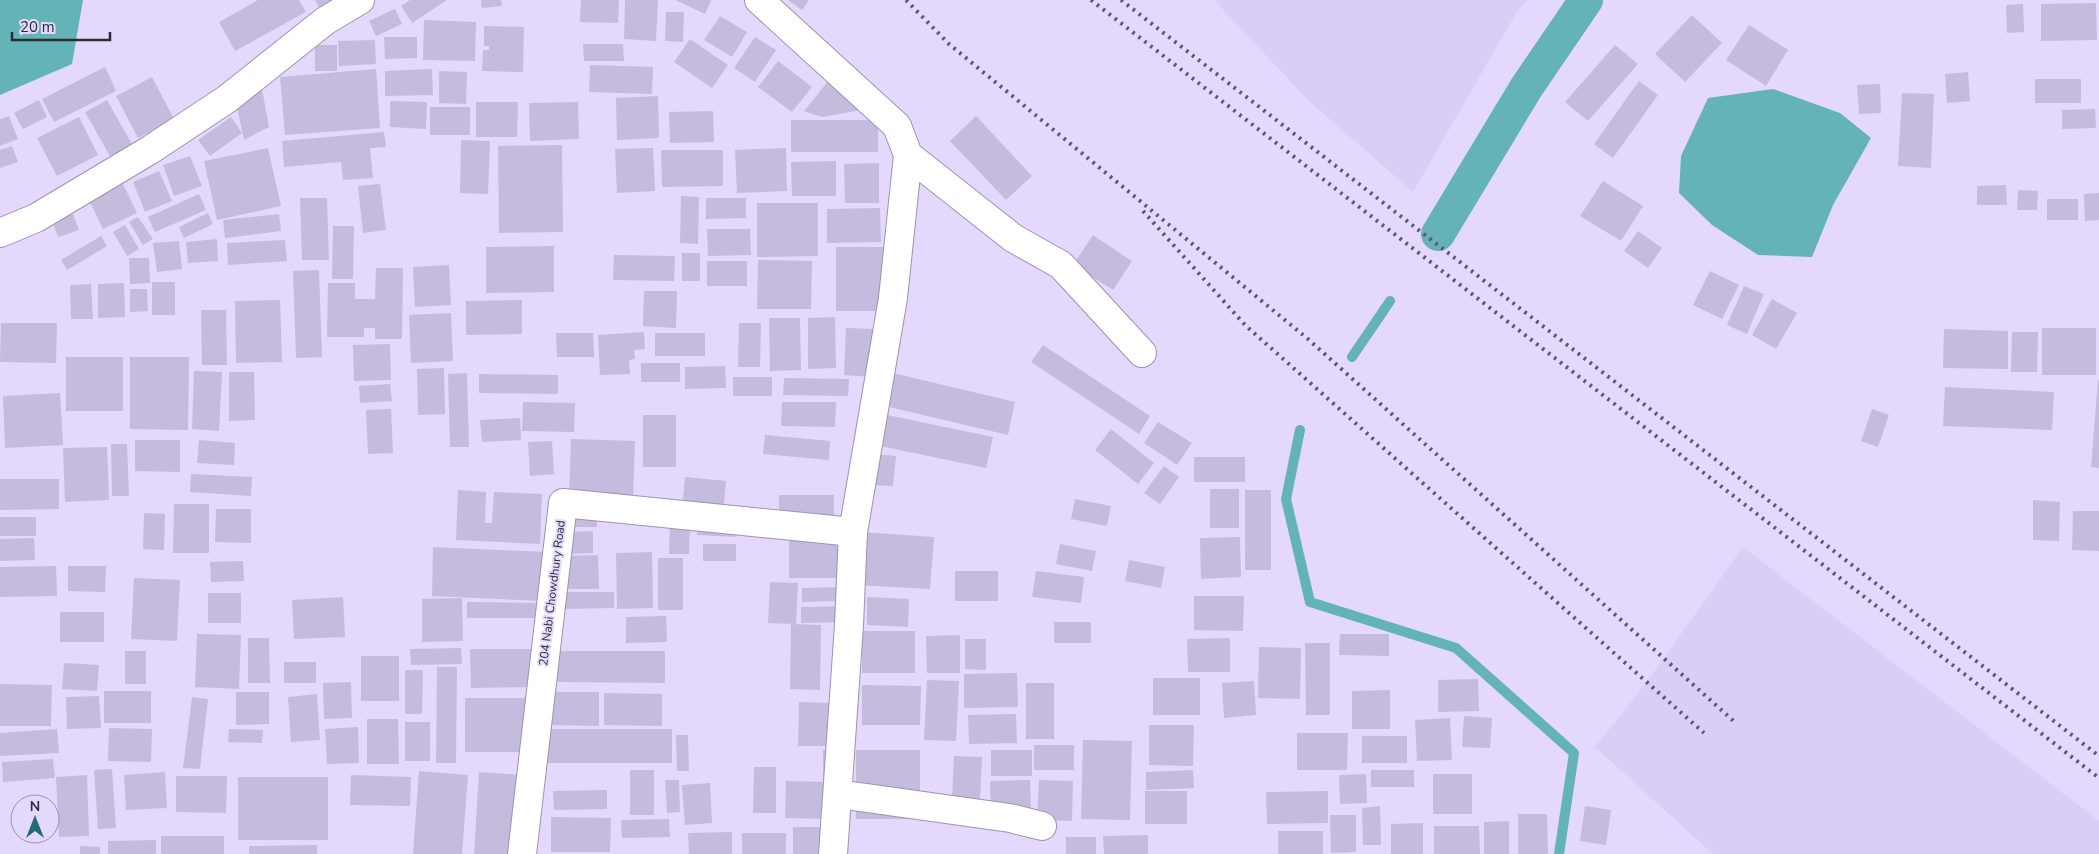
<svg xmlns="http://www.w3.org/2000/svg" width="2099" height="854" font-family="'Nunito Sans',sans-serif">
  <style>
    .built { fill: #dacdf6 }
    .water { fill: #64b3b7 }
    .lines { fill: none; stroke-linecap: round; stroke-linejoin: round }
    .stream { stroke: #64b3b7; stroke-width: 10 }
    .canal { stroke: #64b3b7; stroke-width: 34 }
    .building { fill: #c5bbdd }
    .street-casing { stroke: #9c92b3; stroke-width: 30 }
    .street { stroke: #fff; stroke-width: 28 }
    .rail { stroke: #5d586b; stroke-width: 4; stroke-dasharray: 2.5 5; stroke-linecap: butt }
    .labels { text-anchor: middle; stroke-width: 4; stroke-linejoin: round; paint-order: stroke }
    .street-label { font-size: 12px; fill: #2e2a38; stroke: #e4d9fc }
  </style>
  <rect width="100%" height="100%" fill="#e4d9fc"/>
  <path class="built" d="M1214 0H1527L1518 10 1413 192 1309 101Z
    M1743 547 2099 821V854H1713L1595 747 1646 683Z"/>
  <path class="water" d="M0 0H83L72 64 0 95Z
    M1773 89 1840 113 1871 138 1833 205 1812 257 1758 255 1712 225 1679 193 1681 156 1708 98Z"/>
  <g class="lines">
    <path class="stream" d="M1352 357 1390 301
      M1300 430 1286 499 1310 602 1456 648 1574 753 1559 854"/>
    <path class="canal" d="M1438 234 1526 88 1586 0"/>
  </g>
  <path class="building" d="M258 0H299L306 12 235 51 219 22Z
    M315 0H341L320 10Z
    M410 0H447L412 23 401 6Z
    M481 0H501L502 6 482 8Z
    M581 0H619L618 23 580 22Z
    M625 0H658L656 41 624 39Z
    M675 0H710L711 1 705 14Z
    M788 0H809L802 10Z
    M2096 3 2097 40 2041 41V4Z
    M2023 4 2024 32 2007 33 2006 5Z
    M395 9 402 24 376 36 369 21Z
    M666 12H684L683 42 665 41Z
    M1692 15 1722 43 1685 82 1655 54Z
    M720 16 747 32 732 57 704 40Z
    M424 20 476 22 475 61 423 60Z
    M1749 25 1788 50 1766 86 1726 60Z
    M484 26 524 27 523 72 482 71 483 50H489V46H484Z
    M384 37H417V58L385 59Z
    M755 37 776 50 755 82 734 68Z
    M690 39 728 65 712 88 674 62Z
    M375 40 376 64 339 66 338 41Z
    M583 44H623L624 61H584Z
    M315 45H337V71H315Z
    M1615 45 1638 64 1588 121 1565 102Z
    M778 61 812 87 792 112 758 87Z
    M590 65 653 67 652 94 589 92Z
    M105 67 116 91 54 122 42 99Z
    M376 69 380 128 285 135 280 77Z
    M432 69 433 95 385 96V71Z
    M439 71 467 72 466 104 439 103Z
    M1968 72 1970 101 1947 103 1945 74Z
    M152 77 174 119 138 138 116 96Z
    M2035 79H2081V103H2035Z
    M829 80 867 109 822 117 804 111Z
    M1639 81 1658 95 1613 158 1594 144Z
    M1880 84 1881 113 1859 114 1857 85Z
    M262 89 269 127 244 140 237 107Z
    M1902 93 1934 94 1931 168 1898 166Z
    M658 96 659 138 617 140 616 98Z
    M39 100 47 117 23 129 14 113Z
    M107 100 133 146 111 158 85 112Z
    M390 101 427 102 426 129 390 127Z
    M476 102H518L517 137H476Z
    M578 102 579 139 530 141 529 103Z
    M430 107H470V135H430Z
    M2095 109 2096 128 2062 129V110Z
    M713 111 714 142 670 143 669 112Z
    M9 116 18 139 0 146V119Z
    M976 116 1032 176 1006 200 950 141Z
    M79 117 98 155 57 176 37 138Z
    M231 117 242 133 210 156 198 140Z
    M791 120H878V152H791Z
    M384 132 386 147 370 148 373 178 343 180 341 162 284 167 282 141Z
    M461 140 490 141 488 194 460 193Z
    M562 145 563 232 499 233 498 146Z
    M12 146 18 162 0 168V150Z
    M268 148 281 206 217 220 204 161Z
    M653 148 655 191 617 193 615 149Z
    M786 148 787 191 737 193 735 150Z
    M661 150H723V186L662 187Z
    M190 156 202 186 174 196 163 165Z
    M836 161V196H792L791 162Z
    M879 163V203H845L844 164Z
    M159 171 172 201 145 212 133 182Z
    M1603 181 1643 206 1621 241 1580 216Z
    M123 184 137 213 103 229 89 200Z
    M380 184 386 230 363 233 358 186Z
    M2006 185 2007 205H1977V186Z
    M2018 190 2038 191 2037 210H2017Z
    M2099 193V220L2085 221 2084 194Z
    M199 194 206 210 155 232 148 217Z
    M681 196 699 197 698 244 680 243Z
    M300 198H327L329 260H302Z
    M706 198H746V218L706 219Z
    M2047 199H2078V220H2047Z
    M757 203H818V256L757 257Z
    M880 208 881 242 827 243V209Z
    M208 213 213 224 184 238 179 227Z
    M73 214 79 230 58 237 52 221Z
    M279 214 281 231 225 238 223 220Z
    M138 217 153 239 143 245 129 222Z
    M125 225 139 249 127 256 113 232Z
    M333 226H354L353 279H332Z
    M707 229H750L751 255 708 256Z
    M1638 231 1662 248 1648 268 1624 251Z
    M1093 235 1132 261 1113 290 1073 265Z
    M101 236 107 246 67 270 61 260Z
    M217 239 218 261 188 263 186 242Z
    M285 240 287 261 228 265 227 243Z
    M179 241 182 269 157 272 153 243Z
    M554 246V292L486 293V247Z
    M836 247H884V311H836Z
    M682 253H700V281H682Z
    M614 255 675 256 674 281 613 280Z
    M129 258H149L150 283 130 284Z
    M758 260 812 261 811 309H757Z
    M707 261H747V286H707Z
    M449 265 451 305 415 307 413 267Z
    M376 268H403L402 339H375V328H364V337H327L328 283H355V299H375Z
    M319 270 322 357 296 358 293 271Z
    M1710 271 1739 285 1722 319 1693 305Z
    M152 282H175V315H152Z
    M124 283 125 317 98 318V284Z
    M91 284 93 319H71L70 285Z
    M1744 286 1764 294 1747 334 1727 325Z
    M130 289H147L148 311 130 312Z
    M644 291H677L676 328 643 326Z
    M1772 299 1797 313 1776 349 1752 335Z
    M280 300 282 362 236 363 235 301Z
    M522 300V334L466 335V301Z
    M201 310H226L227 365H202Z
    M451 313 453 361 411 363 409 315Z
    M835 317 836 368 808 369V318Z
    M769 318H800L801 370 770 371Z
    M1 323H57L56 363 0 362Z
    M739 323H761L760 367H738Z
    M846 328 877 329 875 377 844 375Z
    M2042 328H2096V375H2042Z
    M1944 329 2008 331V369L1943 368Z
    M644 332 645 349 634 350 635 359 629 360 630 374 600 375 598 335Z
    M2012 332H2038L2037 372H2011Z
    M556 333H593L594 357H557Z
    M655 333H705V356H655Z
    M390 344 391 380 354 381 353 345Z
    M1043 345 1150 416 1139 434 1031 362Z
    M66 357H123V411H66Z
    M130 357H189L188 430 130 429Z
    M641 363H680V382H641Z
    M725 366 726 388 685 389V367Z
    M444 368 445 414 418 415 417 369Z
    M194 371 222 372 219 431 192 429Z
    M229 372H254L255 420 229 421Z
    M467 373 469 447H450L448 374Z
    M893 373 1015 402 1008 435 885 406Z
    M479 374 558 375V394L479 393Z
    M733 377H772V396H733Z
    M784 378 849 379 848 396 783 395Z
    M2098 380H2099V468L2091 467Z
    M390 384 392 401 360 403 359 386Z
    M1945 387 2054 392 2052 430 1943 426Z
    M60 393 63 445 5 448 3 396Z
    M523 402 575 403 574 432 522 431Z
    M782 402H836L835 427 781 426Z
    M391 409 393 453 368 454 366 410Z
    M1872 409 1889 415 1878 447 1861 441Z
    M643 415H676V467H643Z
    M887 415 993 437 986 468 880 446Z
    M520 418 521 440 482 442 480 420Z
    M1158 422 1192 443 1177 465 1144 443Z
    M1111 429 1154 463 1138 484 1095 450Z
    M765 435 830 441 829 460 763 454Z
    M571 439 635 441 633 498 569 496Z
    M135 440H180V472L135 471Z
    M199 440 235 443 234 465 197 463Z
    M552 441 554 474 530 476 528 442Z
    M111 444H127L129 496H112Z
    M107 447 109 500 65 502 63 448Z
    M876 454 896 456 893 486 873 485Z
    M1194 457H1245V482H1194Z
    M1164 466 1179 477 1160 504 1144 493Z
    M191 474 252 477 251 496 190 492Z
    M685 477 726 481 723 513 682 510Z
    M0 479H59V509L0 510Z
    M1210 489H1239V528H1210Z
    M458 490 486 492 485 523H492L494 492 542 494 540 544 456 540Z
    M1245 490H1271V570H1245Z
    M779 495H834V523H779Z
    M1075 499 1111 506 1107 526 1071 519Z
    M2033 500 2060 502 2059 541 2033 540Z
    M174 504H209V553H173Z
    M571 508 597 509V527H570Z
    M216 509H251V543L215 542Z
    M2073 511H2099V551L2072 550Z
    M144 513 165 514 164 550 143 549Z
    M0 517H36V536H0Z
    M670 519 690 520 689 554H669Z
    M697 524 735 525V537L697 535Z
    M593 531V553L568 554 567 532Z
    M861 532 934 537 930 589 857 585Z
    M789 533H843V578H789Z
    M1240 537 1241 577 1201 579 1200 538Z
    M34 538 35 560 0 561V539Z
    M703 544H736V561H703Z
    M1060 544 1096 551 1092 571 1056 564Z
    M433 547 546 552 544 601 432 596Z
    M652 552 653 608 617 609 616 553Z
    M598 555 599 589H567L566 556Z
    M658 558H683V610H658Z
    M1129 560 1165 567 1161 588 1125 581Z
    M243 561 244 581 211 582 210 562Z
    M56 566 57 596 0 597V567Z
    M68 566H106L105 592 68 591Z
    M955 571H998V601H955Z
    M1036 571 1084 577 1081 603 1032 597Z
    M134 578 180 580 177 641 131 639Z
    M770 582 798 583 796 624 768 623Z
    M847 587V601L802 602V588Z
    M563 592H614V608L563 609Z
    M208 593H241V623H208Z
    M1194 596H1244L1243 631 1194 630Z
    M343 597 345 637 294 639 292 600Z
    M867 597 909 599 908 627 867 625Z
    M462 598 463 641 422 642V599Z
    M467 602 542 603V618H467Z
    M845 606 846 622 801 623V607Z
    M60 612H104V642H60Z
    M666 616 667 642 626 643V617Z
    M1054 622H1091V643H1054Z
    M791 624 821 625 820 690 790 689Z
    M862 631H915V673H862Z
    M197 634 241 635 239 689 195 687Z
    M1340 634H1389V656L1339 655Z
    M960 635V673H927L926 636Z
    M248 638H269L270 683H248Z
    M1230 638V672H1188L1187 639Z
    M965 639H986V670L965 669Z
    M1305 643H1330V715H1306Z
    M1259 647 1301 648 1300 699 1258 698Z
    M461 648 462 664 411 665 410 649Z
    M470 649H532V687L471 688Z
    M125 651H146V684H125Z
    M557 651H665V683L557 682Z
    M361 656H399V701H361Z
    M284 662H316V683H284Z
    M64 663 99 665 97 691 62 689Z
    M437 667H457L456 763H436Z
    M405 670H423L422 714H405Z
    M1017 673 1018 707 964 708V674Z
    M1153 678H1200V715H1153Z
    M1478 679 1479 711 1438 712V680Z
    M927 680 959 681 956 741 924 740Z
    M1254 681 1256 715 1224 718 1222 683Z
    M351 682 352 718 324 719 323 683Z
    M1026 683H1054V739H1026Z
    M0 684 52 685 51 726H0Z
    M862 685 921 686 920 725H862Z
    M1390 690V729H1352V691Z
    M104 691H151V723H104Z
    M236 692H269V724L236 725Z
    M549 692H599V726L549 725Z
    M604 693 662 694V726L604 725Z
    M317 694 320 740 291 742 288 697Z
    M99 696 101 728 67 729 66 697Z
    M192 697 208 699 200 769 183 768Z
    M465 698H531V752H465Z
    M799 702 832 703V746H798Z
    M1016 714 1017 743 969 744 968 715Z
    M1464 716 1492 718 1490 748 1462 747Z
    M1450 718 1452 760 1417 761 1415 720Z
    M367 719H398L399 764H367Z
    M405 722H430V761H405Z
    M1149 725H1194L1193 766 1149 765Z
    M358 727 359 763 327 764 325 729Z
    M109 728 152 729 151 762 108 761Z
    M57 729 59 753 0 756V733Z
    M229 729 263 730 262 743 228 742Z
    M543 729H672V763H543Z
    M1297 733H1348L1347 770H1297Z
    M676 735H688L689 771H677Z
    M1362 736H1407V763H1362Z
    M1083 740 1132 741 1130 820 1081 819Z
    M1034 745H1074V770H1034Z
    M823 750H837V778H823Z
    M856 750H920V819H856Z
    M991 750H1032V776H991Z
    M954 756 982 757 979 820 951 819Z
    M53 759 55 778 3 782 2 762Z
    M754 767H776V813H753Z
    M112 769 116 828 98 829 94 770Z
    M630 770H654V815H630Z
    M1193 770 1194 788 1146 790V772Z
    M1371 770H1414V787H1371Z
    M419 771 468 775 462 854H413Z
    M165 772 167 808 126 810 124 775Z
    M479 772 521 775 515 854H474Z
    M1366 774 1367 803 1340 804 1339 775Z
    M1433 774H1472V814H1433Z
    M87 775 89 836 59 837 56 777Z
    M351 775 411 777 410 806 350 805Z
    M176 776H227L226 813 176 812Z
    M238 777H328V840H238Z
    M665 780H679L680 812 667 813Z
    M1030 780 1031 815 991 816 990 781Z
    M1039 780 1073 781 1072 821 1037 820Z
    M786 781 832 782 831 819 785 818Z
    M710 783 712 823 685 825 682 785Z
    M607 790V809L554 810 553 791Z
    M1145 791H1187V824H1145Z
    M1328 791V823L1267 824 1266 792Z
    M1380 806 1381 845H1363L1362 808Z
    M1585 806 1611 810 1606 845 1580 841Z
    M1518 814H1547L1548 854H1518Z
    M1330 815H1356V852L1331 853Z
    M551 817 611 818 610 852H551Z
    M669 819 670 837 622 838 621 820Z
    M1509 821V854H1484V822Z
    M1423 823V854H1391V824Z
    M1434 826H1479L1480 854H1434Z
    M793 827H826V854H793Z
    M1278 831H1323V854H1278Z
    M732 832V854H689L688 833Z
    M742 833H786V854H742Z
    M1148 835V854H1104L1103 836Z
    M161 836H224V854H161Z
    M1066 837H1096V854H1066Z
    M156 840V854H108V841Z
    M317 845V854H249V846Z
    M80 846 100 847V854H80Z"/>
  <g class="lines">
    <g class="street-casing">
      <path id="street" d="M759 0 897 126 908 155 893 298 853 532 849 625 833 854
        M908 155 1013 238 1061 265 1142 353
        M0 233 36 218 150 150 227 99 325 21 360 0
        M838 794 1010 818 1042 826
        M522 854 563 503 853 532"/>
    </g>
    <use href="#street" class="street"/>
    <path class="rail" d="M906 0 949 44 1308 339 1737 724
      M1091 0 2099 778
      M1121 0 2099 756
      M1143 211 1245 325 1704 733"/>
  </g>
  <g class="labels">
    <g class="street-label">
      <text transform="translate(552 593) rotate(-83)" y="4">204 Nabi Chowdhury Road</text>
    </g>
  </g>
  <g transform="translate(35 819)"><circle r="24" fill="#e4d9fc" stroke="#9b93ae"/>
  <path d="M0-4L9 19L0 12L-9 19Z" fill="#216d70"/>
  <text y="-8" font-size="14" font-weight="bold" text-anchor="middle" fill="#2e2a38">N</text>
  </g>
  <path d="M12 32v8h98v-8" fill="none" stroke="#2e2a38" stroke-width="2.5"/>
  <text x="20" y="32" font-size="15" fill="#2e2a38" stroke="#e4d9fc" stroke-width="4" paint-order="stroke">20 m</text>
</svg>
